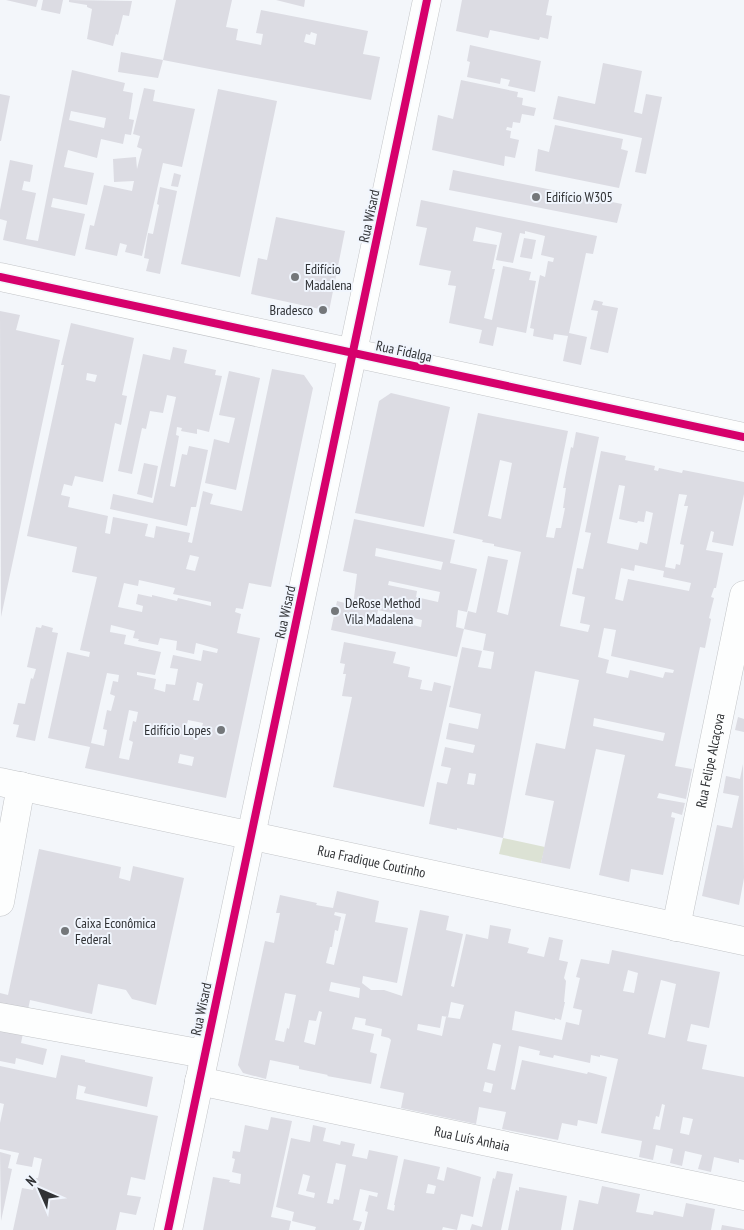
<svg xmlns="http://www.w3.org/2000/svg" width="744" height="1230" font-family="'PT Sans Narrow',sans-serif">
  <style>
    .green { fill: #dce2d4 }
    .building { fill: #dcdce3; fill-rule: evenodd }
    .lines { fill: none; stroke-linecap: round; stroke-linejoin: round }
    .minor-casing { stroke: #c3c5c8; stroke-width: 29 }
    .minor { stroke: #fdfefe; stroke-width: 28 }
    .cycleway-casing { stroke: #f0f5fd; stroke-width: 11 }
    .cycleway { stroke: #d6006c; stroke-width: 8 }
    .poi-dot { fill: #74777a; stroke: #f0f5fd; stroke-width: 2 }
    .labels { text-anchor: middle; stroke-width: 4; stroke-linejoin: round; paint-order: stroke }
    .poi-label { font-size: 14px; fill: #303235; stroke: #f0f5fd; text-anchor: start }
    .street-label { font-size: 14px; fill: #303235; stroke: #f0f5fd }
  </style>
  <rect width="100%" height="100%" fill="#f3f6fa"/>
  <path class="green" d="M503 838 545 847 541 863 499 854Z"/>
  <path class="building" d="M6 0H38L36 7Z
    M43 0H63L60 14 41 10Z
    M69 0 132 1 129 16 123 15 118 35 116 34 113 46 87 39 92 9 87 7V5L69 2Z
    M176 0H232L226 27 238 29 236 40 261 45 263 34 256 33 261 10 368 31 363 54 380 57 371 100 163 60 158 78 118 72 121 52 163 60ZM311 32 317 34 315 45 304 42 306 34 310 35Z
    M276 0H305L304 7Z
    M462 0H549L546 15 552 16 548 39 540 37 539 40 490 30 488 38 456 31Z
    M470 45 541 61 535 92 508 86 510 80 501 78 500 84 467 77 470 62 467 61Z
    M603 63 642 71 634 112 642 114 646 94 662 97 646 174 635 172 642 138 553 119 558 96 595 104Z
    M72 70 125 83 123 91 133 93 129 119 134 120 131 135 125 134 123 144 101 139 97 158 68 150 64 167 94 173 87 205 53 198 51 207 85 214 75 256 3 240 7 221 0 219V210L10 160 33 165 30 182 24 181 22 190 36 193 26 239 38 241ZM71 111 106 118 104 128 69 120Z
    M461 80 518 92 517 97 523 98 522 105 536 108 534 116 522 114 520 123 513 122 512 128 507 127 506 130 511 131 510 138 519 140 515 158 505 156 504 166 432 150 438 115 453 119Z
    M144 88 155 90 153 101 195 109 182 167 163 163 142 256 125 252 127 245 120 243 117 256 85 249 90 225 94 226 104 185 132 191 134 181 114 182 113 159 136 157 137 169 142 149 137 147 140 136 133 134Z
    M218 89 277 101 240 277 181 264Z
    M0 94 10 96 1 141H0Z
    M555 125 623 139 621 149 628 151 619 188 535 171 538 149 549 152Z
    M453 170 622 204 617 223 449 190Z
    M174 173 181 175 178 187 171 186Z
    M160 187 177 191 160 274 146 271 149 259 144 258 148 233 153 234 159 205 157 204Z
    M421 200 597 236 593 254 586 253 569 333 587 337 581 365 563 361 568 336 554 334 553 340 533 336 534 329 530 328 540 275 545 277 548 261 553 262 554 258 541 255 545 236 525 231V234L520 233 513 263 496 260 502 233 476 227 473 241 497 245 492 269H495L484 318 492 320 503 266 531 272 529 280 536 281 526 333 497 327 493 346 479 343 482 330 449 323 456 286 448 285 451 271 419 265 427 228 416 226Z
    M276 217 345 231 329 311 251 294 258 258 267 260Z
    M524 238 536 240 532 259 520 257Z
    M594 300 603 302 602 305 618 308 608 353 590 349 598 311 591 310Z
    M0 311 20 315 16 330 60 340 1 617Z
    M71 323 134 338 122 395 127 396 121 425 115 423 103 482 75 476 72 486 64 484 61 495 70 497 68 507 108 516 105 533 110 534 113 517 148 524 145 536 154 538 156 526 190 533 188 542 192 543 203 491 213 494 210 504 242 511 272 369 304 375 313 388 271 587 249 583 243 609 236 608 235 612 241 614 237 633 260 638 226 798 85 768 90 747 48 738 67 652 89 657 90 652 80 650 97 577 72 572 77 547 27 536 64 365H61ZM87 373 97 375 95 382 86 380ZM190 555 199 557 195 571 186 569ZM139 580 175 588 173 594 211 602V606L178 598 177 601 152 595V597L138 594 136 604 143 606 142 612 118 607 124 583 138 586ZM111 625 135 631 133 638 139 639 138 641 158 645 160 638 177 641 176 650 194 654 196 643 218 649 217 653 203 650 201 661 173 655 170 668 178 669 175 685 166 684 165 692 154 689 156 679 137 675V672L155 675 161 652 124 644 126 635 110 632ZM107 673 119 675 118 682 113 681 110 694 115 696 111 711 107 710 103 729 107 730 104 746 91 743ZM197 682 203 684 199 701 193 700ZM129 710 138 712 136 722 133 721 129 740 133 742 129 760 119 758ZM188 720 203 723 199 738 184 735ZM180 754 194 757 192 766 178 763Z
    M173 347 187 350 184 363 216 370 215 375 222 376 209 432 197 429V434L181 431 182 428 177 427 176 435 179 436 170 486 175 487 182 454 187 455 189 446 208 450 196 507H191L187 526 110 509 113 494 153 503 176 397 167 395 163 413 150 411 146 429 142 428 132 474 118 471 143 354 170 360Z
    M229 371 260 378 236 490 205 483 214 439 229 443 235 418 219 415Z
    M391 393 450 407 424 527 355 513 379 401Z
    M478 413 568 431 546 537 554 538 556 528H561L565 508H563L566 488H563L571 447 573 448 576 432 599 437 560 626 588 632 590 625 580 623 585 597 572 594 577 568 583 569 591 533 585 532 601 451 626 456 625 460 655 466 654 470 658 471 659 468 682 473 683 470 744 482V494L733 546 712 542 714 532 711 531 706 550 723 553 716 588H714L711 597 714 598 709 618 711 619 705 648 700 647 675 766 692 769 686 799 659 793 657 798 685 803 682 815 672 812 671 817 675 818 663 875 631 869 629 882 599 875 625 755 596 749 570 869 541 863 554 801 525 795 536 743 565 749 579 680 535 671 503 838 457 828V830L429 824 437 782 447 784 451 768 441 766 445 747 473 753 475 745 446 739 449 723 478 729 481 714 449 707 462 647 482 651 478 667 491 669 494 652 483 650 486 634 464 629 457 657 331 630 337 601 353 605 357 574 343 571 354 519 455 540 450 563 477 569 467 612 458 610 456 627 464 629 468 611 476 613 488 556 508 560 497 612 508 615 521 552 494 546V544L482 542 483 540 453 533ZM500 460 512 463 501 519 488 516ZM619 485 625 486 619 519 637 523 638 521 644 522 646 511 653 513 647 544 640 542 638 550 607 543ZM679 494 687 495 684 506H688L680 544 684 545 680 565 676 564 675 569 665 567ZM376 548 443 562 441 570 375 556ZM635 565 664 571 663 577 691 583 689 591 628 579 623 601 615 599 621 568 634 571ZM389 581 440 592 438 602 416 597 417 591 388 585ZM378 610 422 620 421 627 404 623V621L377 615ZM604 628 616 630 611 656 674 670 673 673 665 672 663 678 630 670 628 678 606 673 609 660 598 657ZM594 718 665 733 663 741 593 726ZM469 773 476 774 474 785 467 784Z
    M144 463 158 466 152 498 137 494Z
    M42 625 53 628 52 632 58 633 35 741 16 737 19 725 13 724 18 703 25 704 31 678 33 679 36 669 27 667 36 627 41 628Z
    M344 642 396 652 393 663 410 667 408 677 422 680 420 689 432 691 434 682 451 686 424 807 333 787 352 697 342 696 346 674H343L345 664 340 663Z
    M738 717 744 719V732L735 730Z
    M743 764 744 878 739 905 702 896 717 825 732 828 739 796 723 793 726 776 740 779Z
    M39 849 121 867 119 878 130 881 133 866 184 878 156 1005 132 999 126 990 98 984 92 1014 30 1000 21 1043 47 1049 43 1065 16 1058 15 1064 0 1061V993L8 995Z
    M337 891 379 901 375 922 408 928 397 983 363 976 362 983 371 990H384L402 996 420 910 449 916 446 930 463 934 451 986 454 987 466 934 488 939 490 925 511 929 508 943 529 948 527 953 544 957 549 937 563 940 559 960 568 962 564 978 566 981 564 1002H565L561 1020 555 1018V1020L515 1011 512 1030 562 1040 566 1022 579 1025 582 1010 573 1008 580 978 576 977 581 959 609 964 612 950 720 972 709 1028 691 1024 687 1041 707 1045 702 1069 744 1077V1160L739 1159V1163L714 1157 711 1172 698 1169 702 1155 685 1151 682 1166 670 1163 673 1149 656 1145 653 1160 639 1157 642 1141 601 1133 618 1059 600 1055V1057L591 1055 590 1063 554 1055 553 1058 539 1055 540 1051 519 1046 511 1089 515 1090 522 1060 587 1074 588 1072 607 1077 597 1124 578 1120 577 1126 562 1123 558 1140 502 1129 506 1112 479 1107 476 1124 401 1108 404 1093 380 1088 391 1040 389 1038 381 1036 382 1029 365 1025 366 1019 355 1017 352 1029 374 1034 370 1052 377 1054 371 1084 327 1076 328 1075 299 1069V1066L270 1060 266 1079 243 1073 238 1065 265 941 274 943 280 913H276L280 895 317 903 316 905 333 908ZM335 912 346 914 334 965 326 963 330 947H332L335 930 338 931 341 917 334 915ZM628 970 638 973 634 993 623 991ZM661 980 676 984 665 1038 648 1034ZM331 982 360 988 359 998 329 991ZM285 993 296 995 289 1029 287 1028 284 1042 275 1040ZM451 1002 464 1005 460 1019 446 1017 442 1036 417 1030 418 1024 440 1028 442 1016 448 1017ZM319 1011 322 1012 315 1045 304 1042 309 1020 316 1021ZM493 1043 501 1045 495 1071 487 1069ZM485 1082 493 1084 491 1093 483 1091ZM662 1104 665 1105 660 1130 653 1129 656 1116 659 1117ZM683 1117 693 1119 689 1135 680 1133Z
    M61 1055 85 1060V1062L153 1077 147 1107 84 1093 86 1087 78 1085 76 1099 158 1116 145 1180 131 1177 127 1195 141 1197 136 1215 120 1212 116 1230H13L22 1188 33 1190 36 1178H38L42 1159 34 1157 32 1167 16 1164 19 1153 0 1149V1123L4 1104 0 1103V1066L56 1078Z
    M271 1117 292 1121 271 1217 291 1221 289 1230H203L213 1177 230 1180 229 1182 240 1184 241 1174 232 1172 235 1159 232 1158 233 1151 240 1152 245 1125 268 1130Z
    M313 1125 326 1128 323 1141 340 1145 341 1141 355 1144 352 1156 367 1159 369 1150 398 1156 387 1209 394 1211 395 1205H394L404 1159 440 1167 437 1179 444 1181 447 1167 481 1177 473 1217 461 1214 457 1230 443 1227 442 1230H364L368 1212 365 1211 369 1195 377 1197 378 1193 360 1189 353 1220 362 1222 359 1230H315L316 1227 292 1221 294 1212 276 1207 291 1138 310 1142ZM336 1163 346 1165 339 1200 334 1199 333 1204 327 1203ZM303 1174 310 1176 306 1191 315 1193 314 1198 298 1194ZM428 1184 436 1186 434 1194 426 1193Z
    M0 1152 11 1155 8 1168 12 1169 1 1221Z
    M497 1171 513 1174 501 1230H470L472 1224 482 1227 493 1178 495 1179Z
    M602 1186 640 1194 636 1212 653 1215 654 1211 683 1217 686 1203 715 1209 711 1230H573L579 1200 598 1204Z
    M519 1187 567 1196 561 1230H508L516 1190 519 1191Z
    M722 1225 744 1229V1230H721Z"/>
  <g class="lines">
    <g class="minor-casing">
      <g id="minor">
        <path d="M0 277 744 437"/>
        <path id="s1" d="M0 782 744 941"/>
        <path d="M0 902 21 786"/>
        <path id="s2" d="M676 927 744 595"/>
        <path d="M0 1017 204 1054"/>
        <path id="s3" d="M199 1081 744 1196"/>
        <path d="M168 1230 427 0"/>
      </g>
    </g>
    <use href="#minor" class="minor"/>
    <g class="cycleway-casing">
      <path id="cycleway" d="M0 277 744 437
        M168 1230 427 0"/>
    </g>
    <use href="#cycleway" class="cycleway"/>
  </g>
  <g class="poi-dot">
    <circle cx="536" cy="197" r="5"/>
    <circle cx="295" cy="277" r="5"/>
    <circle cx="323" cy="310" r="5"/>
    <circle cx="335" cy="611" r="5"/>
    <circle cx="221" cy="730" r="5"/>
    <circle cx="65" cy="931" r="5"/>
  </g>
  <g class="labels">
    <g class="poi-label">
      <text x="546" y="202">Edifício W305</text>
      <text x="305" y="274">Edifício<tspan x="305" dy="16">Madalena</tspan></text>
      <text x="313" y="315" text-anchor="end">Bradesco</text>
      <text x="345" y="608">DeRose Method<tspan x="345" dy="16">Vila Madalena</tspan></text>
      <text x="211" y="735" text-anchor="end">Edifício Lopes</text>
      <text x="75" y="928">Caixa Econômica<tspan x="75" dy="16">Federal</tspan></text>
    </g>
    <g class="street-label">
      <text transform="translate(369 216) rotate(-78)" y="5">Rua Wisard</text>
      <text transform="translate(404 351) rotate(12)" y="5">Rua Fidalga</text>
      <text transform="translate(285 612) rotate(-78)" y="5">Rua Wisard</text>
      <text dy="5" stroke="none"><textPath href="#s2" startOffset="170">Rua Felipe Alcaçova</textPath></text>
      <text dy="5" stroke="none"><textPath href="#s1" startOffset="380">Rua Fradique Coutinho</textPath></text>
      <text transform="translate(201 1009) rotate(-78)" y="5">Rua Wisard</text>
      <text dy="5" stroke="none"><textPath href="#s3" startOffset="279">Rua Luís Anhaia</textPath></text>
    </g>
  </g>
  <g transform="translate(40 1190) rotate(315)" stroke="#f0f5fd" stroke-width="4" paint-order="stroke">
  <path d="M0-4L9 19L0 12L-9 19Z" fill="#303235"/>
  <text y="-8" font-size="14" font-weight="bold" text-anchor="middle" fill="#303235">N</text>
  </g>
</svg>
